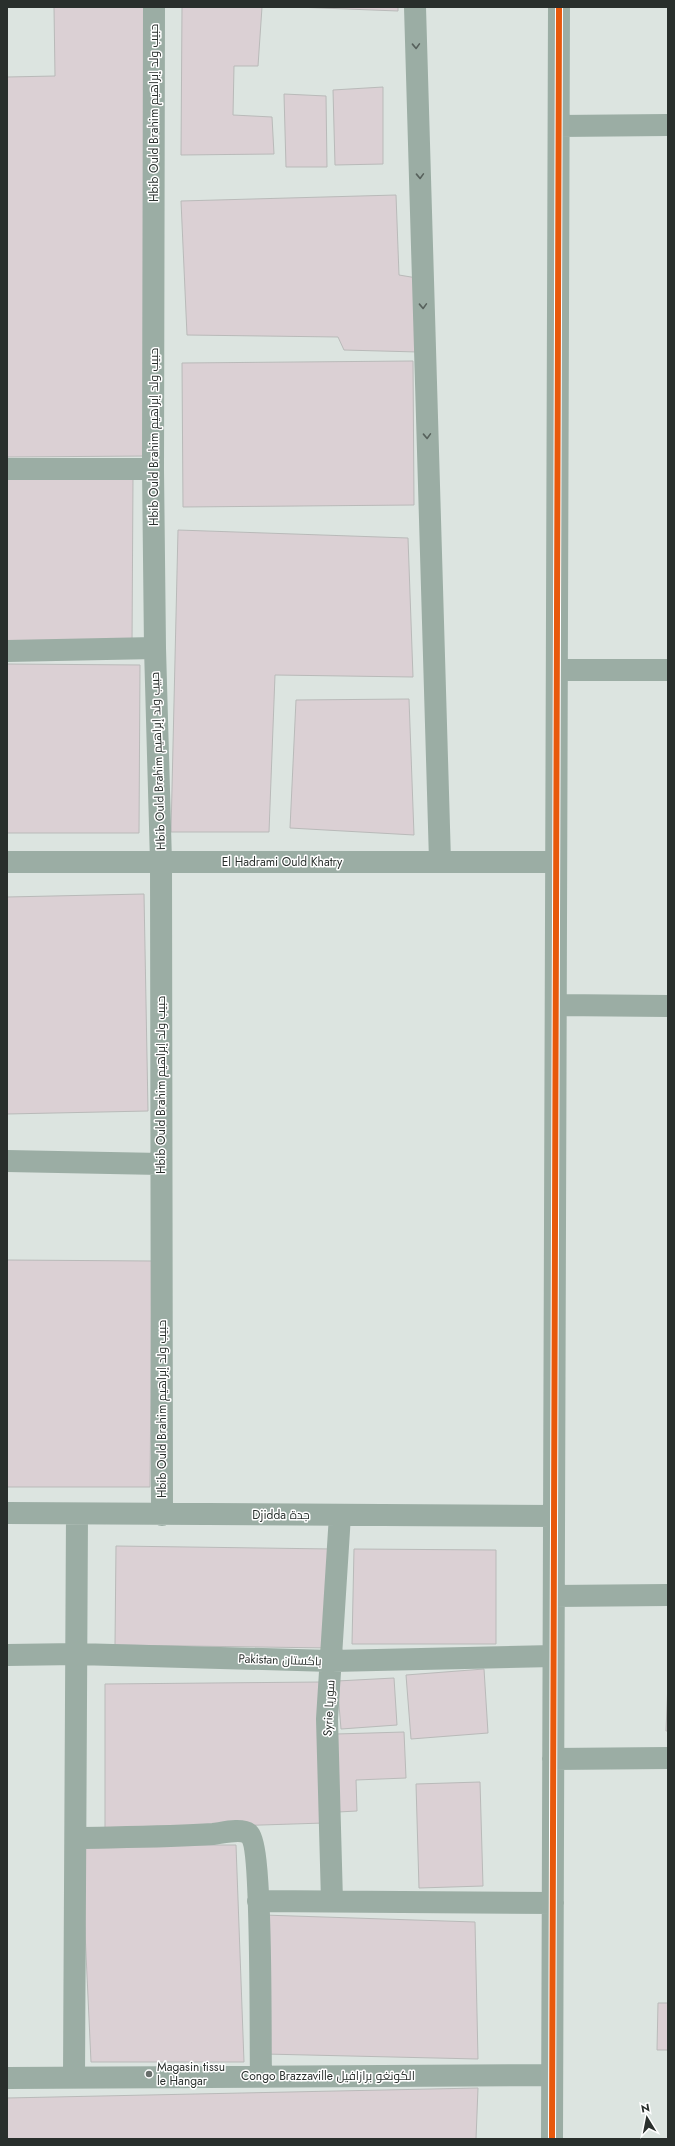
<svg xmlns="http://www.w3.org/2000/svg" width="675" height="2146" font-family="Jost,Cairo,sans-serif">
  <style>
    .building { fill: #dbd0d4; stroke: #b9bab9 }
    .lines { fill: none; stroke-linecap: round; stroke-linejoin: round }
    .minor { stroke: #9bada4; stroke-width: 22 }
    .cycleway-casing { stroke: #fff; stroke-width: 8 }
    .cycleway { stroke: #e8590c; stroke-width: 6 }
    .oneway { stroke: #57615c }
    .poi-dot { fill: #686e6b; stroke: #fff; stroke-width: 1.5 }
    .labels { text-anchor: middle; stroke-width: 3; stroke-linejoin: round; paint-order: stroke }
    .street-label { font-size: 12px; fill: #292f2c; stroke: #fff }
    .poi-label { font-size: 12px; fill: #292f2c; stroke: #fff; text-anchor: start }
  </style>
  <rect width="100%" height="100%" fill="#dce4e0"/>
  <path class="building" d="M54 7H144L148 456 7 457V77L55 76Z
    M182 7H262L258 66H234L233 115 272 117 274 154 181 155Z
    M296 7H398V11Z
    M383 87V164L335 165 333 90Z
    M284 94 326 96 327 167H286Z
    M396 195 399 275 417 278 418 352 344 350 338 337 187 335 181 201Z
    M413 361 414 505 183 507 182 363Z
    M7 478H133L132 646 7 643Z
    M178 530 408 538 413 677 275 675 269 832H171Z
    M7 664 140 665 139 833H7Z
    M409 699 414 835 290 828 296 700Z
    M144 894 148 1111 7 1114V897Z
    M7 1260 152 1261 150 1487H7Z
    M116 1546 332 1549 331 1648 115 1645Z
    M354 1549 496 1550V1644H352Z
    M484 1669 488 1733 411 1739 406 1675Z
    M394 1678 397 1725 341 1729 337 1681Z
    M321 1682 324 1823 105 1830V1684Z
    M668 1682V1731H666Z
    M404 1732 406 1778 356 1780 357 1811 338 1812 336 1734Z
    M480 1782 483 1886 419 1888 416 1784Z
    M81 1845H236L244 2062H91Z
    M263 1915 475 1922 478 2059 265 2054Z
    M658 2003H668V2050H657Z
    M478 2088 476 2139H7V2098Z"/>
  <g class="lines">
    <path class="minor" d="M154 7 153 469 155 648 161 862 162 1515
      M415 7 440 861
      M559 126 668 125
      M7 469H153
      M7 651 155 648
      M557 670H668
      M7 862H556
      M556 1005 668 1006
      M7 1161 161 1164
      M7 1513 554 1516
      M554 1596 668 1595
      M7 1655 77 1654 332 1661 553 1656
      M553 1759 668 1758
      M76 1838C122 1837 168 1837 213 1834 222 1833 241 1828 249 1834 263 1846 260 2046 261 2076
      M258 1901 553 1903
      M332 1901 327 1719 340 1515
      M74 2077 77 1514
      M7 2078 552 2075
      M552 2139 559 7"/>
    <g class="cycleway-casing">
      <path id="cycleway" d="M552 2139 559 7"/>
    </g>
    <use href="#cycleway" class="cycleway"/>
  </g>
  <defs><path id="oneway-chevron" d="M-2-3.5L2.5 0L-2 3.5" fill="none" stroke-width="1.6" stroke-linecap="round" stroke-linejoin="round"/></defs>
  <g class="oneway">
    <use href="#oneway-chevron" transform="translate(416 46) rotate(88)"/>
    <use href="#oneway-chevron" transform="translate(420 176) rotate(88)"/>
    <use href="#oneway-chevron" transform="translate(423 306) rotate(88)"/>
    <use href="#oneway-chevron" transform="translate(427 436) rotate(88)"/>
  </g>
  <circle class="poi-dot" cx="149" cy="2074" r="4"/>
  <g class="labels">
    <g class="street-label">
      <text transform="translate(154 113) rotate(-90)" y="4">Hbib Ould Brahim حبيب ولد إبراهيم</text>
      <text transform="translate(154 437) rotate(-90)" y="4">Hbib Ould Brahim حبيب ولد إبراهيم</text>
      <text transform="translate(158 761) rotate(-92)" y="4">Hbib Ould Brahim حبيب ولد إبراهيم</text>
      <text x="282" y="866">El Hadrami Ould Khatry</text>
      <text transform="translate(161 1085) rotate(-90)" y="4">Hbib Ould Brahim حبيب ولد إبراهيم</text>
      <text transform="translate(162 1409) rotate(-90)" y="4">Hbib Ould Brahim حبيب ولد إبراهيم</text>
      <text x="281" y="1519">Djidda جدة</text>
      <text transform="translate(280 1660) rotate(2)" y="4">Pakistan باكستان</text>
      <text transform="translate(329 1708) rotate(-87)" y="4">Syrie سوريا</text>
      <text x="328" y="2080">Congo Brazzaville الكونغو برازافيل</text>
    </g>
    <g class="poi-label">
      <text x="157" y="2071">Magasin tissu<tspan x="157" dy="14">le Hangar</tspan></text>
    </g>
  </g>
  <rect width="675" height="2146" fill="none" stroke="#292f2c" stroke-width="16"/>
  <g transform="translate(647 2118) rotate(350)" stroke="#ffffff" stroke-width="3" paint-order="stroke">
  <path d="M0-3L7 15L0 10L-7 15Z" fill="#292f2c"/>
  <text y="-6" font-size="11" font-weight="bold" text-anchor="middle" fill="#292f2c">N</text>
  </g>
</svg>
